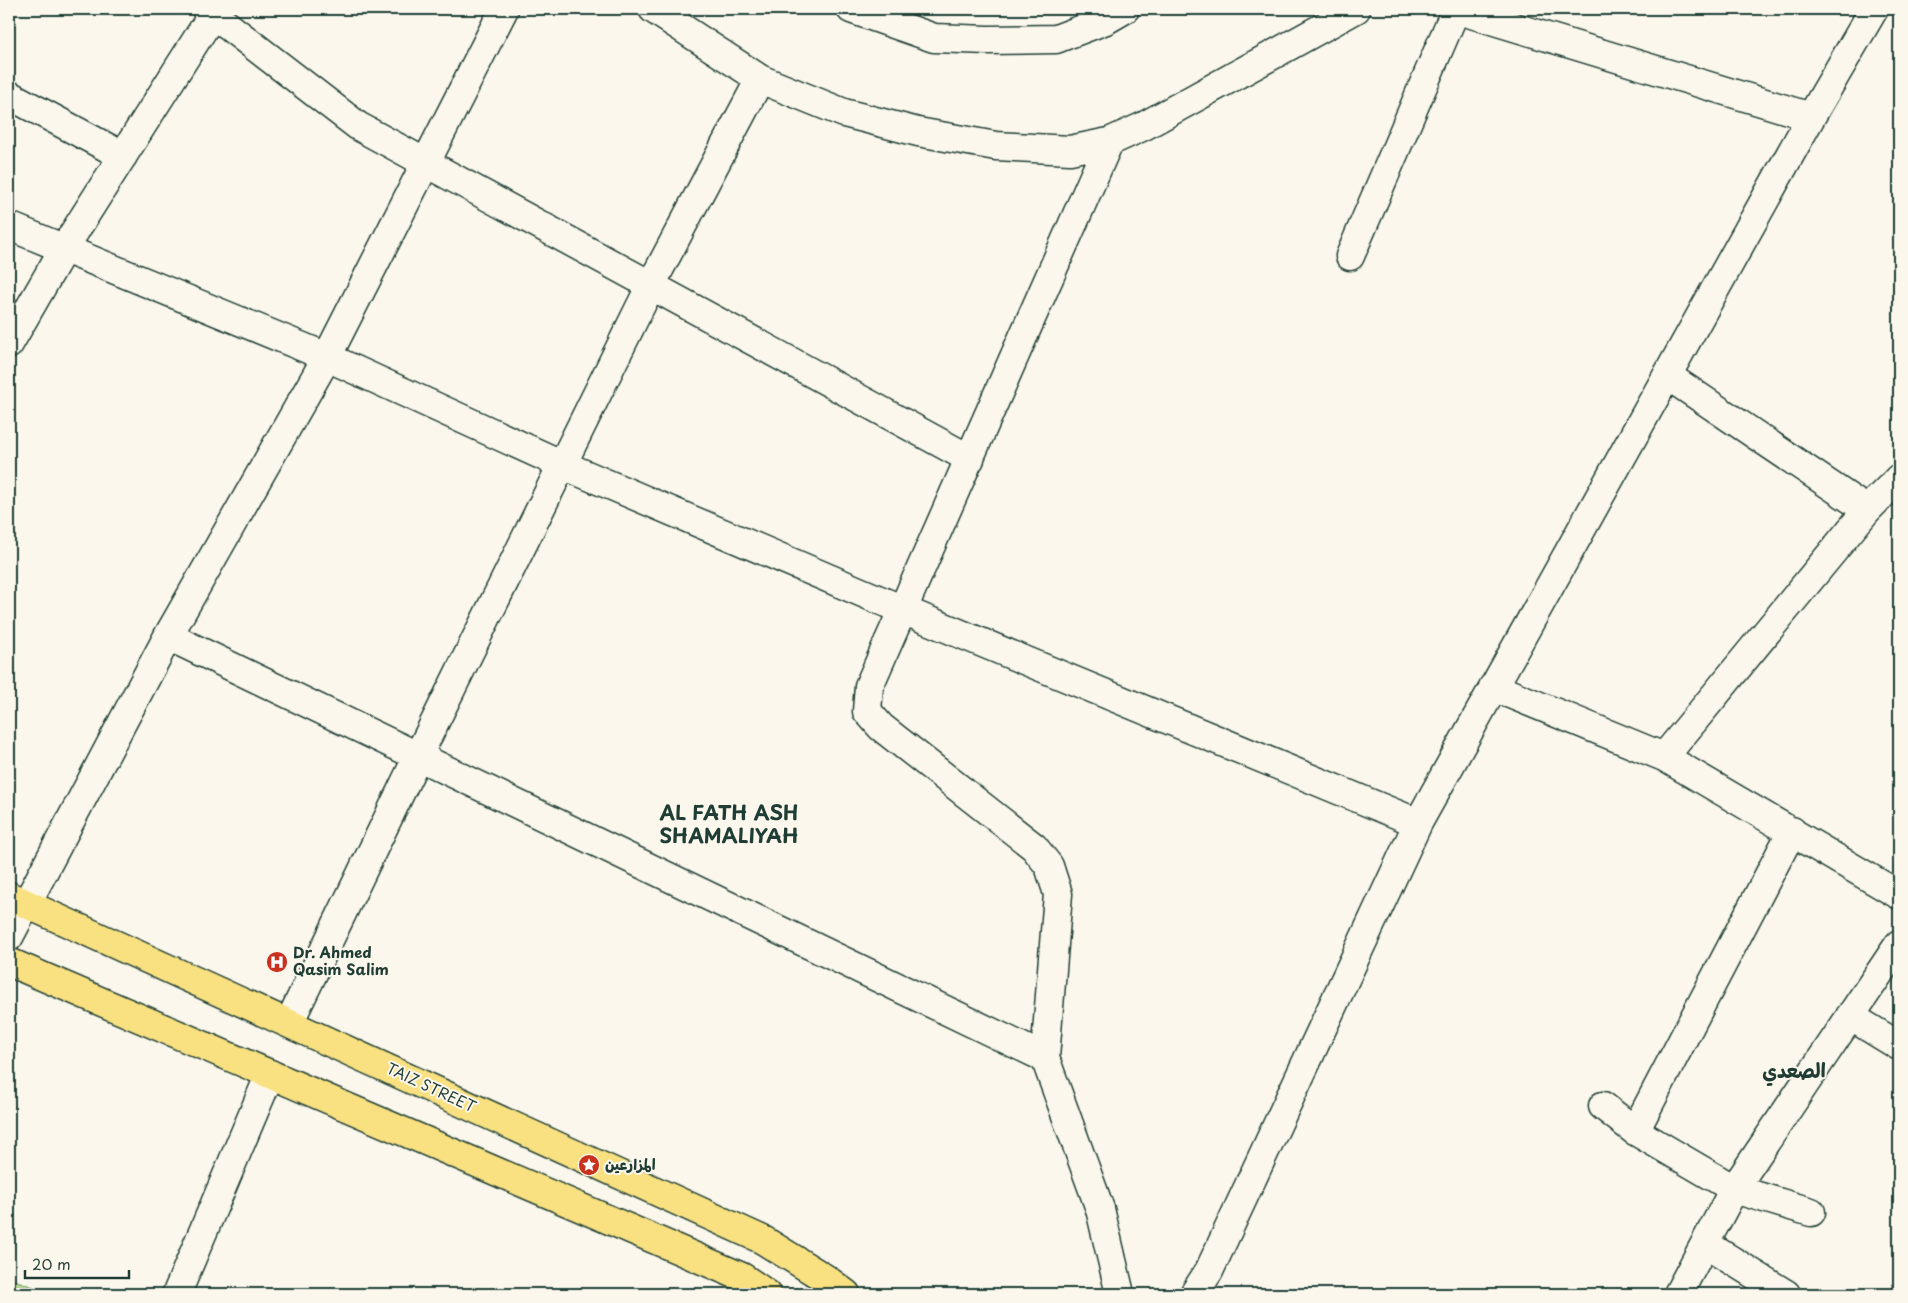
<svg xmlns="http://www.w3.org/2000/svg" width="1908" height="1303" font-family="'Playpen Sans','Playpen Sans Arabic',sans-serif">
  <style>
    .green { fill: #bad991; stroke: #6c8b62 }
    .lines { fill: none; stroke-linecap: round; stroke-linejoin: round }
    .minor-casing { stroke: #1f3d34; stroke-width: 31 }
    .secondary-casing { stroke: #1f3d34; stroke-width: 31 }
    .primary-casing { stroke: #1f3d34; stroke-width: 31 }
    .minor { stroke: #fbf7ec; stroke-width: 28 }
    .secondary { stroke: #fbf7ec; stroke-width: 28 }
    .primary { stroke: #f9e181; stroke-width: 28 }
    .labels { text-anchor: middle; stroke-width: 4; stroke-linejoin: round; paint-order: stroke }
    .poi-label { font-size: 15px; font-weight: bold; fill: #1f3d34; stroke: #fbf7ec; text-anchor: start }
    .street-label { font-size: 15px; fill: #1f3d34; stroke: #fbf7ec }
    .district-label { font-size: 20px; font-weight: bold; fill: #1f3d34; stroke: #fbf7ec }
  </style>
  <rect width="100%" height="100%" fill="#fbf7ec"/>
  <filter id="ink" filterUnits="userSpaceOnUse"><feTurbulence type="fractalNoise" baseFrequency=".02" numOctaves="2"/><feDisplacementMap in="SourceGraphic" scale="10" xChannelSelector="R" yChannelSelector="G"/><feConvolveMatrix kernelMatrix="1 2 1 2 8 2 1 2 1" color-interpolation-filters="sRGB"/></filter>
  <g filter="url(#ink)">
    <path class="green" d="M9 1278 53 1294H9Z"/>
    <g class="lines">
      <g class="minor-casing">
        <path id="minor" d="M206 9 358 126 970 459
          M653 9 760 79 844 113 918 132 996 146 1070 150 1109 142 1144 126 1356 9
          M1455 9 1811 117
          M9 95 123 156
          M1109 142 869 686 867 711 881 727 1034 847 1049 866 1058 894 1045 1058 1100 1209 1120 1294
          M9 226 327 357 563 465 903 610 1418 823
          M1350 256 1456 9
          M9 344 63 250 216 9
          M1668 376 1867 510
          M168 636 1045 1058
          M1493 687 1664 757 1899 895
          M1664 757 1867 510 1899 478
          M9 937 168 636 327 357 504 9
          M1850 1016 1899 1046
          M289 1023 418 756 651 285 760 79
          M1603 1106 1635 1131 1734 1189 1811 1212
          M1635 1131 1792 831
          M1705 1244 1786 1294
          M177 1293 270 1074
          M1194 1294 1209 1271 1418 823 1811 117 1874 9
          M1678 1294 1734 1189 1899 944"/>
      </g>
      <g class="secondary-casing">
        <path id="secondary" d="M851 9 934 38 988 40 1056 39 1106 20 1125 9"/>
      </g>
      <g class="primary-casing">
        <path id="primary" d="M9 896 763 1240 826 1279 846 1294
          M9 962 742 1277 767 1294"/>
      </g>
      <use href="#minor" class="minor"/>
      <use href="#secondary" class="secondary"/>
      <use href="#primary" class="primary"/>
    </g>
  </g>
  <defs>
    <g id="hospital-disc" transform="scale(1.125)"><circle r="9.5" fill="#c8321e" stroke="#fbf7ec"/><path d="M-5-5h3v3.5h4V-5h3V5h-3V1.5h-4V5h-3Z" fill="#fff"/></g>
    <g id="sight-disc" transform="scale(1.125)"><circle r="9.5" fill="#c8321e" stroke="#fbf7ec"/><path d="M0-6L1.8-2.2L6-1.7L2.9 1.2L3.7 5.4L0 3.3L-3.7 5.4L-2.9 1.2L-6-1.7L-1.8-2.2Z" fill="#fff"/></g>
  </defs>
  <g fill-rule="evenodd">
    <use href="#hospital-disc" x="277" y="962"/>
    <use href="#sight-disc" x="589" y="1165"/>
  </g>
  <g class="labels">
    <g class="poi-label">
      <text x="293" y="958">Dr. Ahmed<tspan x="293" dy="17">Qasim Salim</tspan></text>
      <text x="605" y="1170">المزارعين</text>
    </g>
    <g class="street-label">
      <text transform="translate(431 1088) rotate(25)" y="5">TAIZ STREET</text>
    </g>
    <g class="district-label">
      <text x="729" y="820">AL FATH ASH<tspan x="729" dy="23">SHAMALIYAH</tspan></text>
      <text x="1794" y="1078">الصعدي</text>
    </g>
  </g>
  <rect width="1908" height="1303" fill="none" stroke="#fbf7ec" stroke-width="30"/>
  <rect x="15" y="15" width="1878" height="1273" fill="none" stroke="#1f3d34" stroke-width="2" filter="url(#ink)"/>
  <path d="M25 1270v8h104v-8" fill="none" stroke="#1f3d34" stroke-width="2.5"/>
  <text x="32" y="1270" font-size="15" fill="#1f3d34" stroke="#fbf7ec" stroke-width="4" paint-order="stroke">20 m</text>
</svg>
